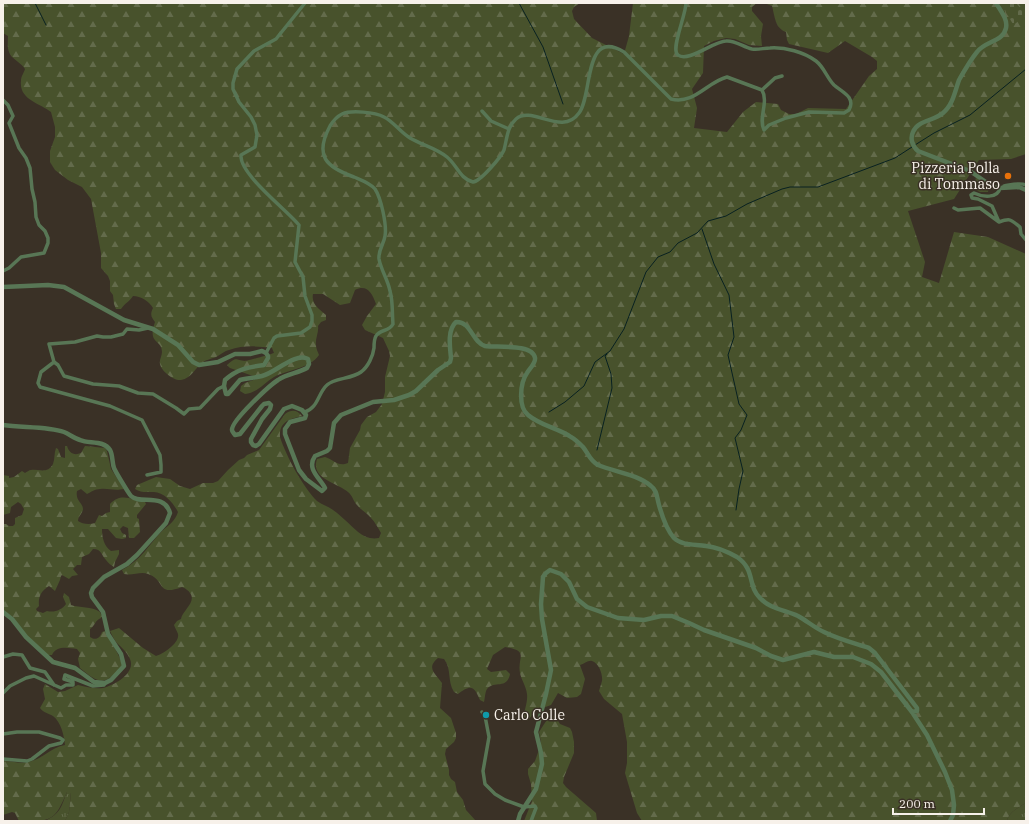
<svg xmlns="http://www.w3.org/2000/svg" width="1029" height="824" font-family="'IBM Plex Serif',serif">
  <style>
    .grass { fill: url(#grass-tufts) }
    .forest { fill: url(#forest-firs) }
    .cemetery { fill: url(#cemetery-stones) }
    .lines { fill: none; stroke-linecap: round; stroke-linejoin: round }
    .stream { stroke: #082121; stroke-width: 1 }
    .minor { stroke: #587655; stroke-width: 3.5 }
    .tertiary { stroke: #587655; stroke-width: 4.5 }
    .food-dot { fill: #e8710a; stroke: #3a3126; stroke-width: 1.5 }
    .culture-dot { fill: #0f9aa8; stroke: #3a3126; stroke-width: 1.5 }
    .labels { text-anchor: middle; stroke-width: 3; stroke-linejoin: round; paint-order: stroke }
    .poi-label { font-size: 14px; fill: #f7f1ea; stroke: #3a3126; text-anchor: end }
  </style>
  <defs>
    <pattern id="grass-tufts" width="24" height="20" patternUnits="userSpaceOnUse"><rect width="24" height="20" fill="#48522c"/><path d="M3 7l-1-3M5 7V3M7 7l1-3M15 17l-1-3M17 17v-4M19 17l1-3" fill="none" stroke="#636b4b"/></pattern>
    <pattern id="forest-firs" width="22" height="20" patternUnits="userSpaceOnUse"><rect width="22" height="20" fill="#48522c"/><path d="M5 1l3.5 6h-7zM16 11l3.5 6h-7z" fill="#636b4b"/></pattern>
    <pattern id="cemetery-stones" width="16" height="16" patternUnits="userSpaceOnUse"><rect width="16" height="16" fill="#48522c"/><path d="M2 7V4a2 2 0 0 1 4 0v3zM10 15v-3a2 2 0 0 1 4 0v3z" fill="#636b4b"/></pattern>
  </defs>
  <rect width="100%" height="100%" fill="#3a3126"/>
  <path class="grass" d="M976 178 989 187 988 192H980L972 188Z
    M67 792H71L69 812 65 821H45C61 813 61 807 67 792Z
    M1026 803V821H1007C1008 813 1019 807 1026 803Z"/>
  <path class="forest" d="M3 3H580L574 7 572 11 574 19 592 38 624 54 629 36 633 3H757L752 7V11L763 24 761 36 762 46 749 45 735 39 726 38 714 41 704 46 703 73 692 89 697 108 694 128 727 132 743 112 756 102 778 104 781 110 789 114H796L808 108 846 109 869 76 877 69V61L872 57 845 41 828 53 789 44 787 40 786 32C775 28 775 17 772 6L764 3H1026V154L1011 159 979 160 954 199 908 211 925 262 922 277 939 283 954 232 988 237 1026 254V803C1019 807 1008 813 1007 821H642L637 813 625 773 627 763V742L622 714 604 699 599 691C600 688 601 684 602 681 603 675 599 663 592 661 588 660 584 664 580 665L585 679 581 694 577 697 567 698 558 693 551 705 537 710 527 721 523 719C524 711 528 702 527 694 526 686 521 679 520 673 517 657 530 651 505 647L493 655 487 669 491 672 506 670 510 674C507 690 494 680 487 689 485 692 485 698 484 702L480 700C474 686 471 684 458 694L454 692C447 681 452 669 444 659L438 658C426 668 435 673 442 683L440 708 451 718 456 733V738L454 742 446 749 445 754 449 770V775L451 779 455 782 457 792 463 800 466 810 476 821H65L69 812 71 793 67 792C54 822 52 821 19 821L15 813 12 812 3 815V761C11 761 21 764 28 762 42 760 51 747 65 745 64 735 61 722 53 716 48 713 44 713 40 708L45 699 43 689 45 684 58 692 65 691 78 685C87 687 94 689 103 688 115 685 136 673 130 659 127 652 121 647 116 642 114 639 112 635 110 631L119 628 143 648 156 656C163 654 180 643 178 634 177 631 175 628 174 625L177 621 181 619C182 611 197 602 190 593 189 591 185 588 182 587 156 597 166 580 148 574 141 571 132 576 124 574L122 570C140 561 149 545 162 531 169 525 175 521 178 512 174 504 164 492 154 492 146 492 141 493 135 489L137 485 156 477 170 479 180 486 190 489 203 483H213L218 481 228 470 239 460 244 458 247 455 259 450 285 414C292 409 297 410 302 416 289 419 279 422 280 437 286 456 303 487 317 501 322 505 328 506 333 510 338 513 341 517 345 520 355 529 364 541 379 538L381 533C378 528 375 522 371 518 367 513 361 510 357 505 353 501 353 496 348 492 338 483 310 479 317 459L325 457C334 460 338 467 348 463L350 448 360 430 361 425 367 417 376 412 382 404 385 392V377L390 356 389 351 383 338 365 330 362 325 367 316 376 304C372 293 367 284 355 290L350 303 340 305 323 294H313C311 304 319 309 326 315V320L321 322 318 326C319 332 315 339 316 345 316 349 318 352 319 355 309 369 289 369 274 377 264 383 257 393 245 394L240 391 241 386 245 383 259 378 230 368 227 365C237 356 235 360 245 361 248 361 271 354 274 353L272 348C258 346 243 345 229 350 224 351 220 355 216 357 211 359 205 360 202 363 194 369 192 378 181 380 174 381 161 371 160 364 159 360 162 356 162 352 162 339 147 345 155 322 151 317 150 314 153 308 149 301 141 296 133 296 129 302 125 303 121 309H116L114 304 113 295 110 291V281L108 276 101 268V253L91 199 82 187 68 180 55 170 50 162V151L55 137V127L51 112C40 103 19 100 21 81 21 76 24 73 25 69 21 62 11 59 9 52 7 47 8 41 8 36L3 33Z
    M65 446H67C69 453 74 456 81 453L85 446 105 448 107 451 111 469 124 489C113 491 109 488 100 489 95 489 91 492 87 494L81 489 77 491C75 501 83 503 83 509 83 513 78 516 78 521 82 524 89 525 95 523L99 515 102 516 106 513 110 512V504C121 492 132 500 145 502L146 504 137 515V518L139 519 140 532 134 538H129L128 528 123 526 120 529 122 533 126 535V538L122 539 116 538 108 529H102C102 538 104 546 111 551L119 550V554L115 562 114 567C111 565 108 563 106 560 101 555 102 549 93 549L89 554 82 557 81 565H77L73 569 78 575 72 576 69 579 62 575 61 576 60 580 55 591 49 586C41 591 38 597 39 606L36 609 37 611 43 613 47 611C54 613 62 610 66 604L63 597 64 593 69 597 71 605C80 608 91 606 100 612L102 616 101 618C95 620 95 626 90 629V637C96 641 100 638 102 632L105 631C111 642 118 652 122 664V666C105 686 99 684 80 668L78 659 80 653 77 649C69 648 56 645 52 655H48L25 634 13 617 3 610V524H6L9 526H13L15 524V518L22 515 24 509 21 504 18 502 11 507 10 513 3 515V475L9 476V478L14 477 22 471 25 473C27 472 29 470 31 470 39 469 48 474 53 464 55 459 54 453 56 448L58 449 61 457 65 458Z
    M550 715 555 716 560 724 570 728 572 732 574 742V753L564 777 563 783 566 787 596 813 597 821H524L532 801 531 784 528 774V769L535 761 540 747 541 742 539 732Z"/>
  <path class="cemetery" d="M1000 3H1016L1026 15 1016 23 1015 22 1013 24Z"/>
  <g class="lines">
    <path class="stream" d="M35 3 46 25
      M519 3 543 47 563 104
      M915 145 934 133 970 115 1026 69
      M702 229 714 264 729 295 734 337 728 355 739 404 747 415 741 430 735 438 743 471 739 489 736 510
      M549 412 565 402 584 386 595 362 610 351 624 329 646 272 658 257 670 252 678 243 697 233 708 221 726 216 747 204 782 189 790 187H818L895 158 912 147
      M597 450 612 388 611 374 605 356 607 354"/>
    <path class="minor" d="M762 90 775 78 782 76
      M3 100 8 105 13 116 9 123 19 148 26 158 30 168 32 189 35 202 36 217 39 225 45 231 48 238V243L44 253 21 257 9 268 3 271
      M482 111 491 121 509 129
      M1004 186C1011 185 1019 182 1026 185
      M954 208 958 210 980 208 999 222
      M999 222 992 206 978 199 972 198 971 195 974 193C982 197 998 199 1000 188
      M999 222C1010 218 1010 219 1020 227L1021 234 1026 240
      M266 353 274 338 277 336 301 333 310 327 312 321V315L305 296 303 277 295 262 299 225C287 210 239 174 241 155L255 147 257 135 255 125 251 117 239 102 233 89V83L237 69 254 51 276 39 305 3
      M54 362 58 365 64 376 93 384 119 386 138 393 153 394 176 408 184 414 189 409 200 408 218 389 224 386
      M305 412C318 408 318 393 327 385 334 378 352 379 361 372 368 367 373 356 374 348 374 344 374 339 376 336 380 329 389 332 393 324 392 313 393 301 390 291 388 280 381 270 379 259 378 250 384 244 385 236 387 225 381 198 375 189 370 183 361 180 354 177 326 167 314 156 330 126 333 121 336 117 342 114 351 110 375 112 384 117 394 122 400 132 410 138 422 145 436 148 447 157 457 165 460 179 473 182 481 181 501 157 504 150 507 139 507 127 516 119 532 105 562 137 579 113 593 95 583 27 624 52L671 99C694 105 707 82 727 77L762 90C769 102 758 118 764 130L769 125 786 118 809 112 844 113 849 110C856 97 842 92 834 85 827 78 824 67 816 61 804 52 785 47 770 48 764 48 758 50 752 49 743 47 735 40 726 41 714 41 688 63 678 55 670 50 686 15 686 3
      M147 475 161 472V465L160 455 142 420 110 406 40 387 38 383 41 372 54 362 49 344 75 342 97 336 103 337H111L123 334 127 329 139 330 148 328
      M3 657 13 654 22 655 30 668 45 672 54 685
      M3 693 10 686 26 678 34 676 61 688 66 685H73V682L64 679 65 675 93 686 104 685 105 683
      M482 712 485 716 489 737 483 771 485 784 495 794 505 800 524 807 535 806 536 808 531 821
      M3 734 17 732H39L60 738 63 740 61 743 49 746 32 759 27 761 3 759"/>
    <path class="tertiary" d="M996 3C1000 10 1008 19 1006 28 1003 42 985 41 977 52 972 58 963 73 959 80 955 91 953 105 943 113 934 121 918 120 913 132 910 138 912 146 918 151L970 171 993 187 1000 188 1019 187 1026 190
      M3 287 48 285 64 287 124 320 153 329 178 345 193 362 199 365 218 362 235 354H250L262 351 266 353 268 356V358L264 365C249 367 237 369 225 380L224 386 226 394H228L240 380C247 378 255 378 262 376 275 373 295 352 308 359L309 364 307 368C298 373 287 374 278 380 270 385 231 421 232 430 232 432 234 433 235 435L240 434 262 406 264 404 269 403 271 405 270 409 262 419 251 439V442L253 445 256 446 259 444 284 409 292 406 302 410 306 415 305 418 290 422 285 429V434L299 470 306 479 322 491 325 488C320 478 306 469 315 456L327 451 330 448 334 423 341 415 373 402 394 400 409 395 416 391 438 370 450 362 451 358C450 348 447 330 456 322 471 321 472 342 485 346 495 348 533 343 535 358 536 363 529 369 527 373 520 383 518 407 528 415 541 426 558 428 571 437 575 439 579 443 583 447 588 453 590 461 598 465 615 472 637 474 651 486 657 490 657 498 659 505 662 516 666 529 674 538 682 546 696 544 706 546 716 547 728 552 737 557 756 570 747 586 760 598 770 609 785 610 798 616 807 621 815 628 824 632 838 639 854 643 869 648L875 653 917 708V711L912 712
      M3 425C21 428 47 426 64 432 69 434 74 438 80 440 89 444 104 440 110 450 113 455 112 463 114 468 115 471 129 494 131 496 140 505 164 492 170 513L166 523 137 555 127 564 104 577 93 588 91 593 92 597 103 612 108 634 121 654 124 666 111 680 105 683 94 682 75 668 53 662 26 637 12 619 3 612
      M518 821 520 814 536 789 542 764 541 753 536 732 546 694 551 670 542 619 541 604 543 577 546 573 550 570 561 574 569 582 577 599 587 607 618 618 644 620 661 616H672L689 623 704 630 756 648 771 656 783 660 814 652 834 657H853L871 664 881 672 912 712 927 735 945 772 952 790 954 805 953 815 950 821"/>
  </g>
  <circle class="food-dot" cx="1008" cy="176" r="4"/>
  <circle class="culture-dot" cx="486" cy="715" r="4"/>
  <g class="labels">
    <g class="poi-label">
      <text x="1000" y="173">Pizzeria Polla<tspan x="1000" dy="16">di Tommaso</tspan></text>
      <text x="494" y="720" text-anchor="start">Carlo Colle</text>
    </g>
  </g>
  <rect width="1029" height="824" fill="none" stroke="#f7f1ea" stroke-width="8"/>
  <path d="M893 808v6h91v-6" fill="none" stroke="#f7f1ea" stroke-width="2"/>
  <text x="899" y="808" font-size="12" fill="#f7f1ea" stroke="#3a3126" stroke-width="3" paint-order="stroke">200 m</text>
</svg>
